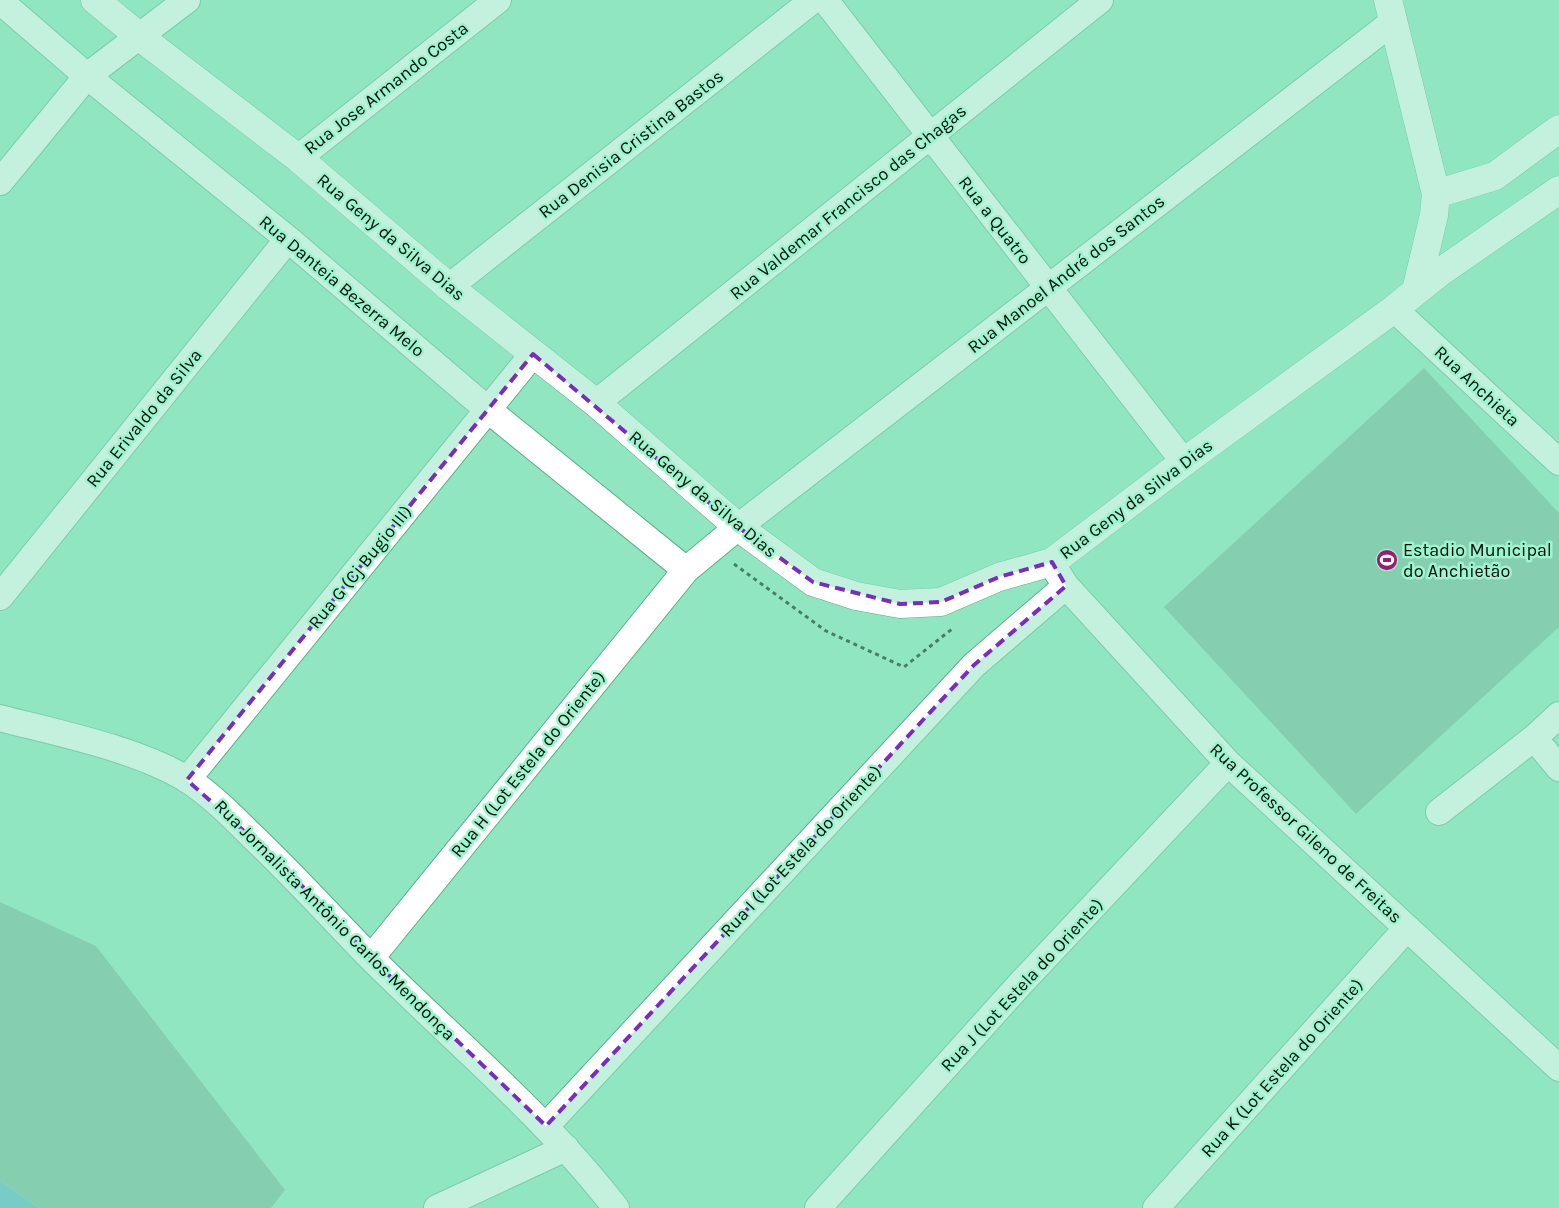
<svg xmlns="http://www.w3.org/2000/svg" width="1559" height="1208" font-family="Karla,sans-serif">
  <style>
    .green { fill: #77b49a }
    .water { fill: #5aadcd }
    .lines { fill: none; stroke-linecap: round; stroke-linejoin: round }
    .street-casing { stroke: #5aae8c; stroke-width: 28 }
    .secondary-casing { stroke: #5aae8c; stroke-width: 29 }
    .path { stroke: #4a7d66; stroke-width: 3; stroke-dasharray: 4 4; stroke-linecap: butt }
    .street { stroke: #fff; stroke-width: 26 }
    .secondary { stroke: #fff; stroke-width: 28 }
    .marked { fill: none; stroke: #7b2cbf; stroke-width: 4; stroke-dasharray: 10 6; stroke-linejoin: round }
    .labels { text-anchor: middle; stroke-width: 5; stroke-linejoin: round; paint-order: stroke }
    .street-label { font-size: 18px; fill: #001007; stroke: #9ef4cf }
    .poi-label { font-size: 18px; fill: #001007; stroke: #9ef4cf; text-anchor: start }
  </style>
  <rect width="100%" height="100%" fill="#91e6c2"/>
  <path class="green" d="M1424 368 1559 513V627L1356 814 1164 607Z
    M0 902 96 946 285 1190 271 1208H39L0 1181Z"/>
  <path class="water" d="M0 1181 39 1208H0Z"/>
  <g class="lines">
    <g class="street-casing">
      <path id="street" d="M825 0 1184 462
        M0 1 87 76 288 239 487 409 686 570
        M298 158 498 0
        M0 182 87 76 187 0
        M449 287 813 0
        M1394 309 1559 462
        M596 403 1100 0
        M1057 572 1066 586 1228 763 1559 1068
        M0 597 288 239
        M0 718C57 733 138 749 188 780 211 795 232 816 252 836 293 875 331 917 370 957 453 1040 544 1115 616 1208
        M1534 738 1559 768
        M187 780 533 354
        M1439 812 1534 738 1559 715
        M371 958 686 570 738 527 1394 21
        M546 1126 974 665 1066 586
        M437 1208 566 1148
        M818 1208 1022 982 1228 763
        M1156 1208 1407 928"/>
    </g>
    <g class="secondary-casing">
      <path id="secondary" d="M95 0 140 37 298 158 449 287 596 403 738 527 813 582 856 596 900 604 941 602 999 577 1052 562 1184 462 1394 309 1439 273 1559 190
        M1388 0 1436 194 1434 215 1416 291
        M1436 194 1495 176 1559 129"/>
    </g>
    <path class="path" d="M734 564 826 631 904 667 952 629"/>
    <use href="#street" class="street"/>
    <use href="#secondary" class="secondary"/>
  </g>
  <path d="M0 0H1559V1208H0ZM533 354 738 527 813 582 900 604 941 602 999 577 1052 562 1066 586 974 665 546 1126 371 958 283 866 187 780Z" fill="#91e6c2" fill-opacity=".55" fill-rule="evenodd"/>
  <path class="marked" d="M533 354 738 527 813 582 900 604 941 602 999 577 1052 562 1066 586 974 665 546 1126 371 958 283 866 187 780Z"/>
  <defs>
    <g id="stadium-disc" transform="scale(1.125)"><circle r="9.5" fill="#9b1c72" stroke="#9ef4cf"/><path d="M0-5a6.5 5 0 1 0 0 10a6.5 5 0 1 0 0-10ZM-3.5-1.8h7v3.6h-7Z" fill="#fff"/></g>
  </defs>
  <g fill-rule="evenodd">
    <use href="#stadium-disc" x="1387" y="560"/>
  </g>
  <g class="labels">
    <g class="street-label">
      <text transform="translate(386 88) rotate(-38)" y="6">Rua Jose Armando Costa</text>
      <text transform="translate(631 144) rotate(-38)" y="6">Rua Denisia Cristina Bastos</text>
      <text transform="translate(848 202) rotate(-39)" y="6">Rua Valdemar Francisco das Chagas</text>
      <text transform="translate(995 220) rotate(52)" y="6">Rua a Quatro</text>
      <text transform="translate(391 237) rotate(40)" y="6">Rua Geny da Silva Dias</text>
      <text transform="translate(1066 274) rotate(-38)" y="6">Rua Manoel André dos Santos</text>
      <text transform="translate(342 286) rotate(40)" y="6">Rua Danteia Bezerra Melo</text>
      <text transform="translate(1477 386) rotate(43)" y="6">Rua Anchieta</text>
      <text transform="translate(144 418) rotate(-51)" y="6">Rua Erivaldo da Silva</text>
      <text transform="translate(703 494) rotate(40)" y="6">Rua Geny da Silva Dias</text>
      <text transform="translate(1136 499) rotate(-37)" y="6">Rua Geny da Silva Dias</text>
      <text transform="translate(360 567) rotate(-51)" y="6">Rua G (Cj Bugio III)</text>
      <text transform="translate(528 764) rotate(-51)" y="6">Rua H (Lot Estela do Oriente)</text>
      <text transform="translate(1306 833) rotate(43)" y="6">Rua Professor Gileno de Freitas</text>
      <text transform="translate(801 851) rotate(-47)" y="6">Rua I (Lot Estela do Oriente)</text>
      <text transform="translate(335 920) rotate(45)" y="6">Rua Jornalista Antônio Carlos Mendonça</text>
      <text transform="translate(1022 985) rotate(-47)" y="6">Rua J (Lot Estela do Oriente)</text>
      <text transform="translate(1282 1068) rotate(-48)" y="6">Rua K (Lot Estela do Oriente)</text>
    </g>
    <g class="poi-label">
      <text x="1403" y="556">Estadio Municipal<tspan x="1403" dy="21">do Anchietão</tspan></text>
    </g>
  </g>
</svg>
